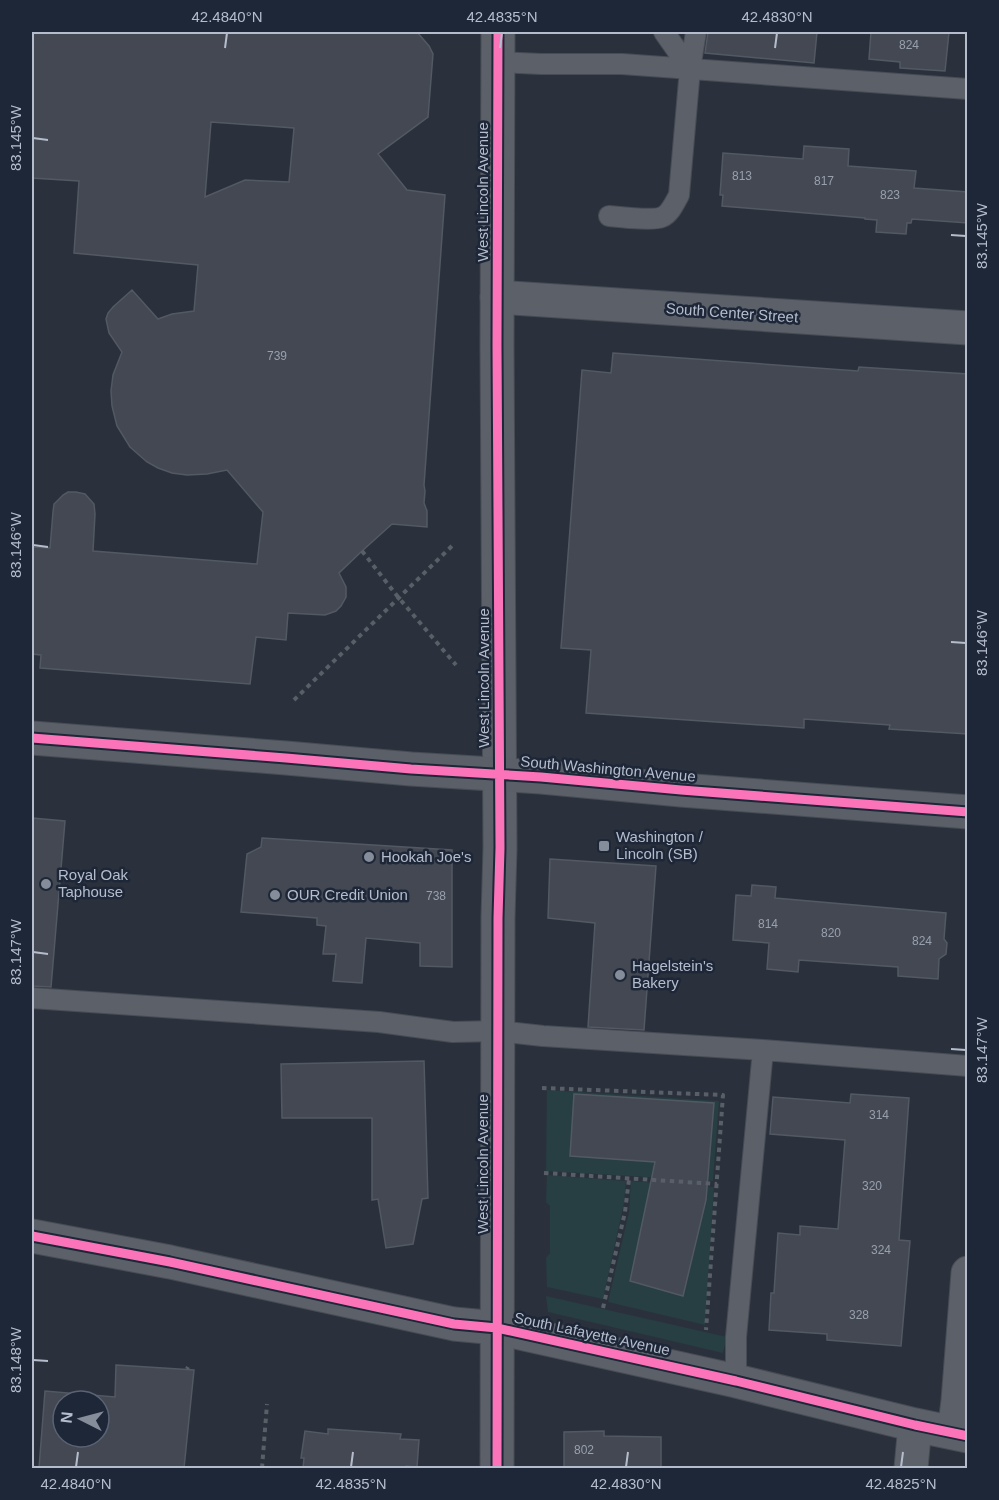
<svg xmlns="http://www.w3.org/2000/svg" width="999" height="1500" font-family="Arial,sans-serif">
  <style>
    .green { fill: #273e43 }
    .building { fill: #434852; stroke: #535963; stroke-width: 1.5; fill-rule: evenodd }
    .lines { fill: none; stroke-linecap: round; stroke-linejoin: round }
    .service-casing { stroke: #474c54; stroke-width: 22 }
    .minor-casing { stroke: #474c54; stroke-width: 35 }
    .tertiary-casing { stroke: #474c54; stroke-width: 35 }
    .secondary-casing { stroke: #474c54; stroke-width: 35 }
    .path { stroke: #595f67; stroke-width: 4; stroke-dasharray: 4.5 4.5; stroke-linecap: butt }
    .service { stroke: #5c6069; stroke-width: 20 }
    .minor { stroke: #5c6069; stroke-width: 33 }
    .tertiary { stroke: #5c6069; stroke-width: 33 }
    .secondary { stroke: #5a5f68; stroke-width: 33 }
    .cycleway-casing { stroke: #1d2738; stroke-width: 13 }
    .cycleway { stroke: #fb73b8; stroke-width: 9 }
    .ticks { fill: none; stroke: #b5bdcd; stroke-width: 2 }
    .poi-dot { fill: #858c9a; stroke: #1d2738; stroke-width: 2 }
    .labels { text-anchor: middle; stroke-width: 5; stroke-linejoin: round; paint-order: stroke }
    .number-label { font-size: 12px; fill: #98a0ae }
    .street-label { font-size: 15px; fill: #b5bdcd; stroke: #1d2738 }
    .poi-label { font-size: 15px; fill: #b5bdcd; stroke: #1d2738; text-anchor: start }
    .neatline { fill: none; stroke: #b5bdcd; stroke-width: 2 }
    .ticks-label { font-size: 15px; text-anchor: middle; fill: #b5bdcd }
  </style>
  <rect width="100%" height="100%" fill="#2b313c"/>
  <path class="green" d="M547 1090 719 1101 713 1181 546 1171Z
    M547 1175 626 1181 624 1203 603 1299 547 1287 546 1258 550 1253V1206L546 1202Z
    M631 1181 714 1187 705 1325 608 1302 629 1212Z
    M546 1296 727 1337 723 1353 548 1312Z"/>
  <path class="building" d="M32 32H417L429 46 433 54 428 117 378 154 407 190 445 195 424 485 425 491 424 503 427 511V527L392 524 362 551 339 573 346 587V597L341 606 336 611 325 615 288 613 286 640 256 637 250 684 40 668 41 655 32 654V547L50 548 53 512 54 504 63 495 68 492H76L85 494 94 504 95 514 93 551 257 564 263 512 227 470 207 474 187 475 172 473 158 468 147 462 130 447 117 426 112 406 111 391 113 375 122 352 109 333 106 319 108 313 113 307 132 290 158 319 172 314 194 311 198 265 74 253 79 181 32 178ZM211 122 294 128 289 182 245 180 205 197Z
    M708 32H817L814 63 705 53Z
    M871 32H949L945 71 900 68V62L869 59Z
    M804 146 849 149 848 166 916 171 914 188 968 192V223L912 219 911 223H907L906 234 876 232 877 220 865 219V218L722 206 723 195H720L723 153 803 159Z
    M613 353 858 371 859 367 968 374V734L889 729 890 725 804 719V728L586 713 591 650 561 648 582 370 611 373Z
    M32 818 65 821 51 987 32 986Z
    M262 838 452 850V967L420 966V943L366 938 362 983 333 981 336 954H323L326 926 317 925V918L241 912 247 854 261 847Z
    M550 859 656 866 644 1030 588 1027 595 923 548 918Z
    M752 885 776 887 775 898 946 913 944 939 947 943 946 954 939 959 938 979 898 976V967L799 960 798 972 767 969 769 943 733 940 736 895 751 896Z
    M424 1061 428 1198 422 1199 413 1244 386 1248 378 1199 372 1200V1118H282L281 1064Z
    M574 1094 714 1103 706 1200 683 1296 630 1281 655 1162 570 1156Z
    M851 1094 909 1098 899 1240 910 1241 901 1346 827 1340V1334L769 1330 771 1293H774L778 1233 800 1235V1226L838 1229 845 1140 770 1134 773 1097 850 1103Z
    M116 1365 194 1370 184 1468H39L45 1391 115 1397ZM63 1401H99V1437H63Z
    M328 1429 401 1434 400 1439 419 1440 417 1467 406 1466V1468H303L304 1458H301L305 1431 328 1434Z
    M604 1431V1436L661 1437V1468H564V1432Z"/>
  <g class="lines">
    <g class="service-casing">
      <path id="service" d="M664 32 690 69
        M498 62 541 64H622L968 89
        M609 216C620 217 653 221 662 217 670 214 675 202 679 195L690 69 696 32
        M32 998 379 1022 453 1032 498 1031 543 1036 763 1050 968 1066
        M736 1381V1337L763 1050"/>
    </g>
    <g class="minor-casing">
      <path id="minor" d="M497 297 968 328
        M32 1236 170 1262 454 1324 497 1328 736 1381 915 1425 968 1436
        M954 1433 958 1401 968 1273
        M911 1468 915 1425"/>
    </g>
    <g class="tertiary-casing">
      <path id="tertiary" d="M497 1468 498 918 500 848 497 346 498 32"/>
    </g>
    <g class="secondary-casing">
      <path id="secondary" d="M32 738 286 758 411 769 541 777 681 790 968 812"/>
    </g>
    <path class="path" d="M362 551 398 597 456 665
      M294 700 455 543
      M542 1088 723 1095 706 1330
      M544 1173 717 1184
      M603 1308 625 1212 629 1179
      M187 1369 188 1367
      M262 1468 267 1404"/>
    <use href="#service" class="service"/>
    <use href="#minor" class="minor"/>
    <use href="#tertiary" class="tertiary"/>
    <use href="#secondary" class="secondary"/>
    <g class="cycleway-casing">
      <path id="cycleway" d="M32 738 286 758 411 769 541 777 681 790 968 812
        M32 1236 170 1262 454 1324 497 1328 736 1381 915 1425 968 1436
        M497 1468 498 918 500 848 497 346 498 32"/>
    </g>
    <use href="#cycleway" class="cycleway"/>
  </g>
  <path class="ticks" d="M225 48 227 33M500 48 502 33M775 48 777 33M33 138 48 140M951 235 966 236M33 545 48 547M951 642 966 643M33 952 48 954M951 1049 966 1050M33 1360 48 1361M76 1467 78 1452M351 1467 353 1452M626 1467 628 1452M901 1467 903 1452"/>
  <g class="poi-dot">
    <rect x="598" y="840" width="12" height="12" rx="3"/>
    <circle cx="369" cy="857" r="6"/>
    <circle cx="46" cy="884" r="6"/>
    <circle cx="275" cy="895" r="6"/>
    <circle cx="620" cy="975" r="6"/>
  </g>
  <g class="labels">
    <g class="number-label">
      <text x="909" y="49">824</text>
      <text x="742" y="180">813</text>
      <text x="824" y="185">817</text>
      <text x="890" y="199">823</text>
      <text x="277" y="360">739</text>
      <text x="436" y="900">738</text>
      <text x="768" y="928">814</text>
      <text x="831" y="937">820</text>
      <text x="922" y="945">824</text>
      <text x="879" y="1119">314</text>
      <text x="872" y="1190">320</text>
      <text x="881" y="1254">324</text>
      <text x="859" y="1319">328</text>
      <text x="584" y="1454">802</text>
    </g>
    <g class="street-label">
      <text transform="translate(483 192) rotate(-90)" y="5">West Lincoln Avenue</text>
      <text transform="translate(732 313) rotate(4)" y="5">South Center Street</text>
      <text transform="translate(484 678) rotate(-90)" y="5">West Lincoln Avenue</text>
      <text transform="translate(608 769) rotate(5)" y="5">South Washington Avenue</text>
      <text transform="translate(483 1164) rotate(-90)" y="5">West Lincoln Avenue</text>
      <text transform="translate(592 1334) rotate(12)" y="5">South Lafayette Avenue</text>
    </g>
    <g class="poi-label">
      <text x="616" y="842">Washington /<tspan x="616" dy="17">Lincoln (SB)</tspan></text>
      <text x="381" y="862">Hookah Joe's</text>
      <text x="58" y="880">Royal Oak<tspan x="58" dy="17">Taphouse</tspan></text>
      <text x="287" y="900">OUR Credit Union</text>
      <text x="632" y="971">Hagelstein's<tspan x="632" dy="17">Bakery</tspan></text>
    </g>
  </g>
  <rect width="999" height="1500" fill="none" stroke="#1d2738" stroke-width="66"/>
  <g transform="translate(81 1419) rotate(276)"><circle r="28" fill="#1d2738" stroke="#5a6374" stroke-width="1.5"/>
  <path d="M0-4.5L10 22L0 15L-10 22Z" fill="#858c9a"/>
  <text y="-9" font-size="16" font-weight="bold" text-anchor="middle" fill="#b5bdcd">N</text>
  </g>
  <rect x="33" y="33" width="933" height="1434" class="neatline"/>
  <g class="ticks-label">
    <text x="227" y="22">42.4840°N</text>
    <text x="502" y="22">42.4835°N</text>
    <text x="777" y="22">42.4830°N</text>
    <text transform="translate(16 138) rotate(-90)" y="5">83.145°W</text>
    <text transform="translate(982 236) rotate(-90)" y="5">83.145°W</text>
    <text transform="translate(16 545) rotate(-90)" y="5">83.146°W</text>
    <text transform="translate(982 643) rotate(-90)" y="5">83.146°W</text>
    <text transform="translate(16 952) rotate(-90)" y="5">83.147°W</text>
    <text transform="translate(982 1050) rotate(-90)" y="5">83.147°W</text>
    <text transform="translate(16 1360) rotate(-90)" y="5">83.148°W</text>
    <text x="76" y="1489">42.4840°N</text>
    <text x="351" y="1489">42.4835°N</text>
    <text x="626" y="1489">42.4830°N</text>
    <text x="901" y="1489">42.4825°N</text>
  </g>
</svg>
